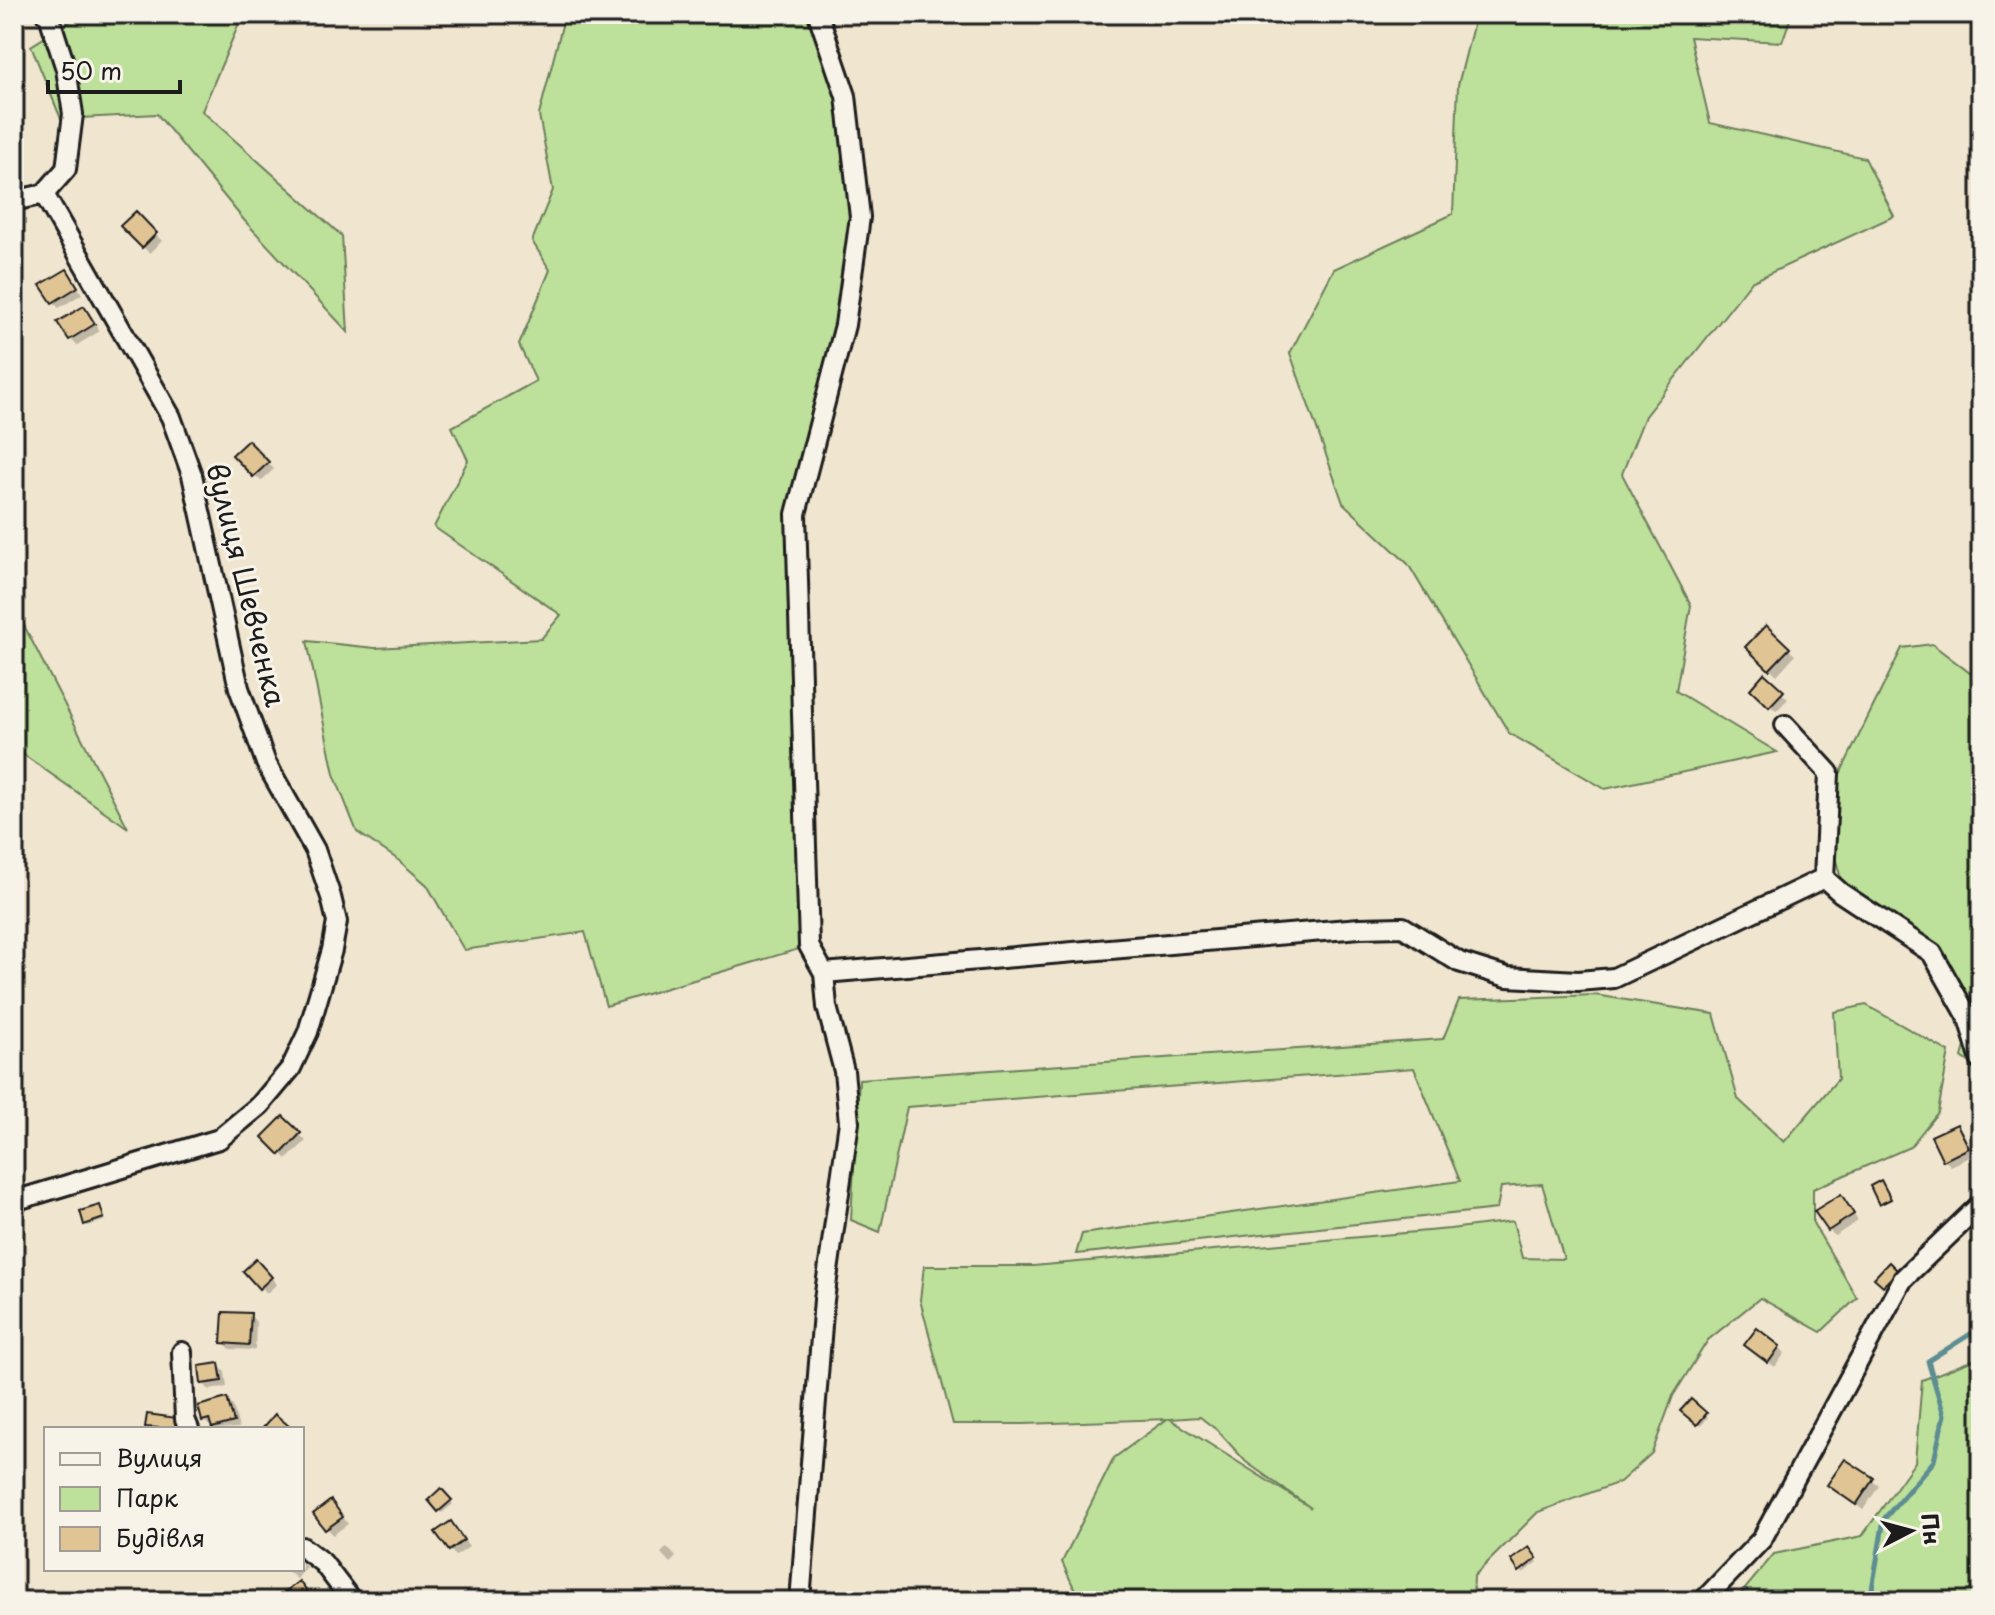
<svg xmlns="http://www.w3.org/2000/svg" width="1995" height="1615" font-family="'Playpen Sans',sans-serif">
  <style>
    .green { fill: #bde09a; stroke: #6c7e5b; stroke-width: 2; fill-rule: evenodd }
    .shadow { fill: #0003 }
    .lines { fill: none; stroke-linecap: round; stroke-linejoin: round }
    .stream { stroke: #5d8d92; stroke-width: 5 }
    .building { fill: #e0c494; stroke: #1c1c1c; stroke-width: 2 }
    .street-casing { stroke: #1c1c1c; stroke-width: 24 }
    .street { stroke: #f7f3e8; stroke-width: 18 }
    .labels { text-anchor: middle; stroke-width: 6; stroke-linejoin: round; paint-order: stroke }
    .street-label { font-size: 28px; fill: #1c1c1c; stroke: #f7f3e8 }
  </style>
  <rect width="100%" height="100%" fill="#f0e5cf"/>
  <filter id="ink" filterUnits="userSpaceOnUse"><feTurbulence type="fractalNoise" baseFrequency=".0125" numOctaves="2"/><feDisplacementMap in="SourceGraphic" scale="16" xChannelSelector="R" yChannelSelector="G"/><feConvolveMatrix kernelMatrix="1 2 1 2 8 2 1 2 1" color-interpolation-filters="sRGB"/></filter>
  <g filter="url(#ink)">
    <path class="green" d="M82 14H243L202 111 342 236 348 332 243 219 157 114 61 119 31 46Z
      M565 14H818L846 96 860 217 796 514 809 946 606 1006 585 932 464 950 427 885 397 859 357 832 334 774 307 641 375 648 541 639 561 615 434 527 468 460 452 427 536 381 519 345 550 270 532 241 553 190 539 115Z
      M1476 14H1792L1782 42 1690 37 1710 123 1865 158 1894 216 1751 282 1645 416 1622 474 1691 605 1676 691 1777 752 1605 789 1509 733 1408 564 1343 503 1290 353 1334 269 1453 214 1458 85Z
      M14 606 128 828 14 748Z
      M1932 644 1970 673 1981 669V1071L1962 1057 1975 1010 1891 912 1843 886 1835 857 1839 776 1902 648Z
      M1595 995 1714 1014 1738 1099 1784 1142 1838 1079 1834 1012 1866 1005 1949 1052 1938 1112 1910 1147 1813 1189V1223L1857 1298 1821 1332 1760 1298 1708 1340 1673 1396 1652 1453 1620 1482 1538 1512 1474 1576 1473 1601H1080L1062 1562 1114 1458 1167 1419 1024 1424H953L920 1300 924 1266H1033L1450 1229 1513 1221 1522 1258 1564 1259 1542 1184 1501 1187 1497 1209 1076 1254 1082 1234 1460 1181 1414 1068 907 1107 880 1232 851 1220 859 1079 1443 1039 1459 1000ZM1200 1417 1218 1431 1246 1462 1311 1508 1170 1419Z
      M1981 1357V1601H1735L1774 1554 1862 1536 1915 1462 1922 1380Z"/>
    <path class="shadow" d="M136 214 162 241 149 253 123 226Z
      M66 271 72 278 82 294 59 308 53 302Z
      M83 308 100 331 77 345 70 339 60 322Z
      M248 442 274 469 261 481 235 455Z
      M1766 628 1795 655 1777 675 1748 647Z
      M1764 676 1788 699 1776 711 1752 689Z
      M283 1118 306 1141 287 1159 265 1137Z
      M1957 1126 1963 1132 1974 1155 1951 1166 1944 1160Z
      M1846 1202 1858 1221 1835 1236 1829 1230Z
      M99 1207 106 1220 88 1226 86 1224Z
      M256 1261 277 1284 267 1293 246 1271Z
      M1889 1265 1899 1274 1886 1287 1877 1278Z
      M250 1315 256 1322 255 1350 230 1349 224 1342Z
      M1779 1347 1785 1353 1775 1367 1753 1351Z
      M219 1366 225 1372 227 1387 209 1390 203 1383Z
      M227 1400 233 1406 239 1428 216 1429 213 1425 210 1426 203 1420Z
      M1691 1402 1708 1417 1701 1426 1683 1411Z
      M176 1420 182 1429H150L147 1426Z
      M1846 1461 1879 1486 1863 1510 1830 1485Z
      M441 1491 453 1504 442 1513 430 1500Z
      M337 1509 348 1524 333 1535 316 1514Z
      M457 1530 469 1547 456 1556 450 1550Z
      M667 1547 676 1557 670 1563 661 1553Z
      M1532 1552 1538 1562 1523 1573 1520 1570Z
      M302 1563 306 1567 297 1579 285 1569H302Z
      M1569 1593 1571 1595 1576 1601H1569L1565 1596Z"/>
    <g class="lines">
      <path class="stream" d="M1866 1601 1871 1595 1884 1519 1934 1461 1944 1415 1928 1361 1972 1333 1981 1335"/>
    </g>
    <path class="building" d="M136 211 157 233 142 248 120 226Z
      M67 269 78 287 52 303 40 285Z
      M84 306 95 324 69 340 57 322Z
      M248 440 269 462 253 477 232 455Z
      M1766 625 1790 648 1769 670 1745 647Z
      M1764 673 1784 691 1769 707 1750 689Z
      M283 1116 301 1133 280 1155 262 1137Z
      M1957 1124 1969 1148 1943 1161 1931 1136Z
      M1881 1180 1891 1199 1879 1205 1870 1186Z
      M1841 1194 1854 1214 1828 1231 1814 1211Z
      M100 1205 104 1218 84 1225 80 1211Z
      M256 1259 272 1277 259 1289 243 1271Z
      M1889 1262 1898 1271 1883 1286 1874 1278Z
      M223 1312 251 1313 249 1345 221 1343Z
      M1757 1328 1780 1346 1768 1363 1744 1345Z
      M219 1363 222 1381 201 1384 199 1366Z
      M227 1398 234 1422 212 1428 209 1419 202 1421 198 1406Z
      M1691 1399 1707 1413 1697 1425 1680 1411Z
      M147 1414 177 1418 175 1429 145 1427Z
      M275 1414 289 1426 286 1429H262Z
      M1845 1459 1874 1478 1856 1505 1827 1485Z
      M441 1488 452 1500 438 1512 428 1500Z
      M331 1500 343 1517 325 1530 313 1514Z
      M451 1521 464 1540 449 1551 435 1532Z
      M1529 1547 1537 1558 1519 1572 1511 1560Z
      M299 1581 314 1601H288L283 1594Z"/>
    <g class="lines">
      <g class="street-casing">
        <path id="street" d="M818 14 846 96 860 217 845 325 796 514 809 946 824 973
          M44 194 66 169 73 114 66 69 49 16 46 14
          M14 201 44 194 171 417 192 475 239 688 266 763 315 850 331 897 337 922 332 950 308 1032 291 1068 260 1105 219 1139 14 1201
          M1785 725 1829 773 1824 878
          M182 1352 185 1419 189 1429
          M302 1547 323 1563 352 1601
          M800 1601 824 1300 849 1122 844 1071 827 1007 824 973 1360 928 1403 927 1459 962 1507 977 1578 981 1614 978 1824 878 1841 893 1932 953 1967 1015 1981 1061
          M1703 1601 1762 1539 1903 1279 1981 1204"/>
      </g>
      <use href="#street" class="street"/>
    </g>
  </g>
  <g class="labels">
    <g class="street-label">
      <text transform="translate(246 585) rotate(76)" y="10">вулиця Шевченка</text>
    </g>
  </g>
  <rect width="1995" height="1615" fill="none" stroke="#f7f3e8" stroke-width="48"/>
  <rect x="24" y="24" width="1947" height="1567" fill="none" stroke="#1c1c1c" stroke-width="3" filter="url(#ink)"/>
  <rect x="44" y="1427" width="260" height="144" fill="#f7f3e8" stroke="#9f9d96" stroke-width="2"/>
  <rect x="60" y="1453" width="40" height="12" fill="#f7f3e8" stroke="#9f9d96" stroke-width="2"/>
  <text x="116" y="1467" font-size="24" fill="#1c1c1c">Вулиця</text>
  <rect x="60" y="1487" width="40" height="24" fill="#bde09a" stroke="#9f9d96" stroke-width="2"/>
  <text x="116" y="1507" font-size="24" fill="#1c1c1c">Парк</text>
  <rect x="60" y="1527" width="40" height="24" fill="#e0c494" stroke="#9f9d96" stroke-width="2"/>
  <text x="116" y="1547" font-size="24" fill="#1c1c1c">Будівля</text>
  <g transform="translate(1911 1531) rotate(84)" stroke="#f7f3e8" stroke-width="6" paint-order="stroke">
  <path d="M0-6L14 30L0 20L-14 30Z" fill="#1c1c1c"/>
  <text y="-12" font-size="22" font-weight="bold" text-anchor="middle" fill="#1c1c1c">Пн</text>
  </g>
  <path d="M48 80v12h132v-12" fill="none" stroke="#1c1c1c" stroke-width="4"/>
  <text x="60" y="80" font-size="24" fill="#1c1c1c" stroke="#f7f3e8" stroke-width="6" paint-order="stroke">50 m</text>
</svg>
